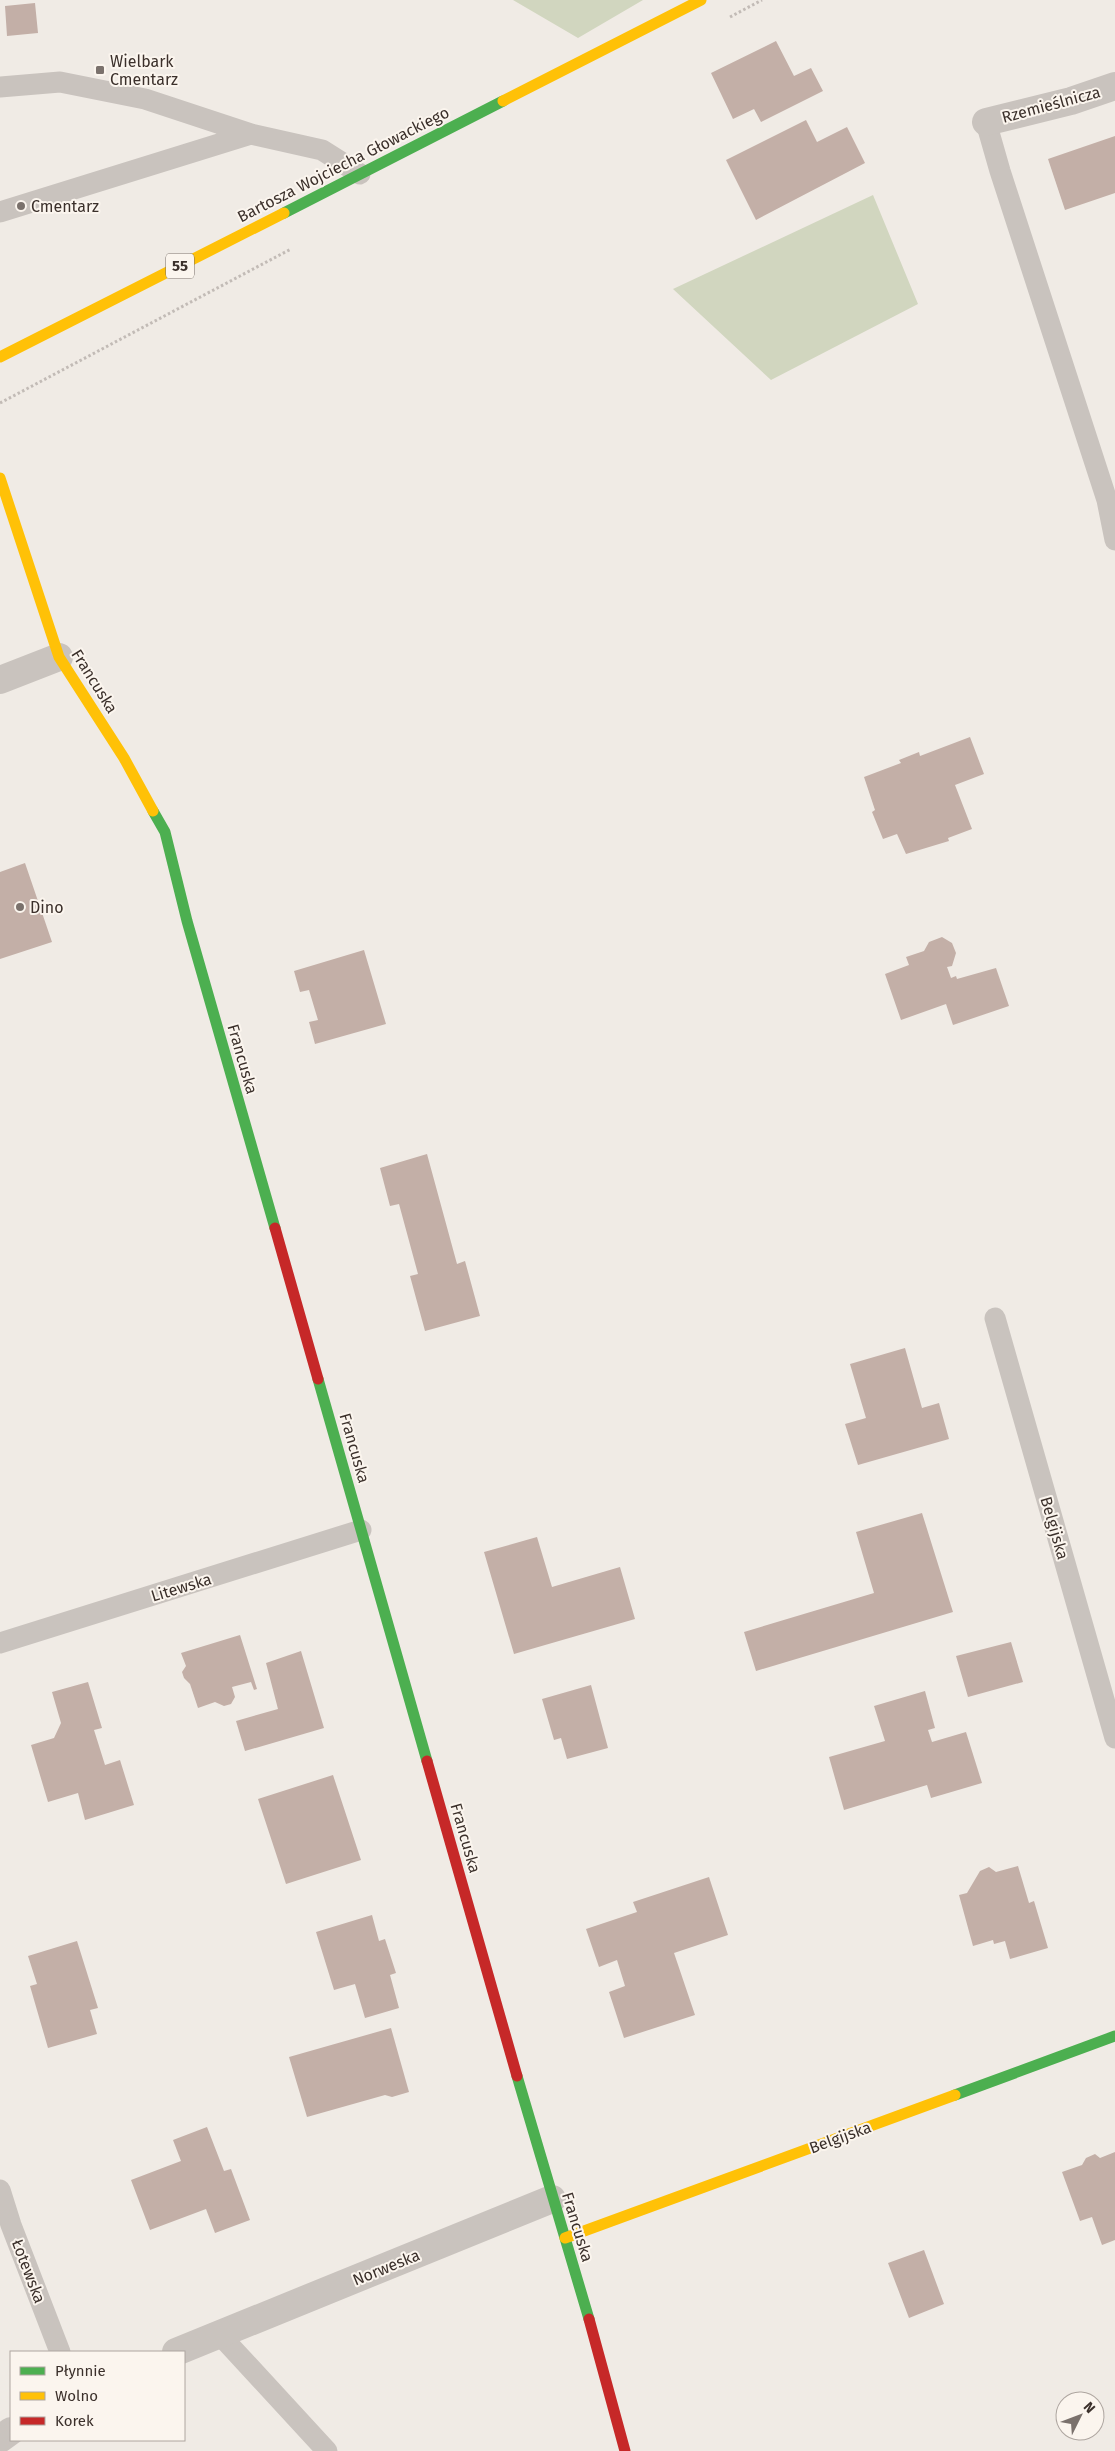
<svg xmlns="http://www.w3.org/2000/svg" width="1115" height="2451" font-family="'Fira Sans',sans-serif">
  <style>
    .green { fill: #d1d6bf }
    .building { fill: #c3afa7 }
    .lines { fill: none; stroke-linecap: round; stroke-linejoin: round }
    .path { stroke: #c2bbb6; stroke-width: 3; stroke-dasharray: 2.5 2.5; stroke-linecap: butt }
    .lane { stroke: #c9c3be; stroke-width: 21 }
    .street { stroke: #c9c3be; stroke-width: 28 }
    .fast { stroke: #4caf50; stroke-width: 11 }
    .slow { stroke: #ffc107; stroke-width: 11 }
    .jam { stroke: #c62828; stroke-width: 11 }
    .poi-dot { fill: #7a716c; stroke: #fbf5ee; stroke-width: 2 }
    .labels { text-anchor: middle; stroke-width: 4; stroke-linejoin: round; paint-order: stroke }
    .shield { fill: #fbf5ee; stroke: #756b66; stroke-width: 1 }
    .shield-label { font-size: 15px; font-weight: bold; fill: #3b302b }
    .poi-label { font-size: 16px; fill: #3b302b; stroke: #fbf5ee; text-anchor: start }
    .street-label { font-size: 16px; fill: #3b302b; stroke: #fbf5ee }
  </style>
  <rect width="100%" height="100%" fill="#f0ebe5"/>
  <path class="green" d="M513 0H643L578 38Z
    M873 195 918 304 771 380 673 289Z"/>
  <path class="building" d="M35 3 38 33 7 36 5 6Z
    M776 41 794 76 811 68 823 91 761 122 754 109 733 119 711 73Z
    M806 120 817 142 847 127 865 163 756 220 726 160Z
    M1115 136V193L1065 210 1048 159Z
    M970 737 984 774 955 785 972 829 948 838 949 841 906 854 897 834 883 839 872 812 875 810 864 777 901 763 899 760 919 752 920 756Z
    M25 863 52 942 0 959V872Z
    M942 937 952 943 956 953 952 966 947 967 951 978 956 976 957 979 996 968 1009 1006 953 1025 946 1004 901 1020 885 974 909 965 906 957 924 951 929 942Z
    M364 950 386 1024 315 1044 309 1022 318 1020 309 990 300 992 294 971Z
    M427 1154 457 1264 465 1261 480 1316 425 1331 410 1276 418 1274 399 1204 390 1206 380 1168Z
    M905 1348 922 1408 939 1403 949 1439 858 1465 845 1424 866 1418 850 1364Z
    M922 1513 953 1612 756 1671 744 1632 874 1593 856 1532Z
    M537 1537 552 1587 620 1567 635 1619 514 1654 484 1552Z
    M240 1635 257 1689 254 1690 251 1682 232 1687 235 1697 231 1704 224 1706 215 1702 198 1708 190 1684 184 1678 182 1672 186 1666 181 1653Z
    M1011 1642 1023 1682 968 1697 956 1656Z
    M301 1651 324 1728 245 1751 236 1721 278 1709 266 1663Z
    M88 1682 102 1728 94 1730 105 1765 120 1760 134 1805 85 1820 78 1793 48 1802 31 1745 54 1738 61 1723 52 1692Z
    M591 1685 608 1748 567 1759 561 1738 554 1740 542 1699Z
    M925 1691 935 1728 928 1730 932 1742 966 1732 982 1783 931 1798 927 1785 844 1810 829 1757 885 1741 874 1706Z
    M333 1775 361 1860 286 1884 258 1799Z
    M1018 1866 1029 1903 1034 1901 1048 1948 1010 1959 1005 1941 994 1944 993 1940 973 1946 959 1895 967 1893 980 1871 989 1867 996 1872Z
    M709 1877 728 1935 674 1953 695 2015 624 2038 609 1992 625 1986 617 1960 599 1967 586 1929 637 1912 633 1902Z
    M372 1915 379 1941 385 1939 396 1973 390 1975 399 2008 365 2018 355 1984 334 1990 316 1932Z
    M77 1941 98 2008 90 2010 97 2034 48 2048 30 1986 37 1984 28 1956Z
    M391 2028 409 2092 392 2097 385 2095 307 2117 289 2057Z
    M207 2127 224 2171 231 2169 250 2220 215 2233 206 2209 150 2230 131 2180 181 2161 173 2140Z
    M1115 2152V2240L1102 2245 1092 2217 1080 2221 1062 2172 1082 2165 1086 2158 1095 2154 1100 2158Z
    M924 2250 944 2304 909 2318 888 2263Z"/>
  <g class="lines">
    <path class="path" d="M730 17 762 0
      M0 403 291 249"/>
    <path class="lane" d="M0 87 60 82 145 99 251 134
      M986 122 1000 171 1107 500 1115 540
      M0 212 251 134 322 150 360 174
      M995 1318 1115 1738
      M0 1643 361 1530
      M0 2190 11 2225 60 2352
      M220 2335 327 2451"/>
    <path class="street" d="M986 122 1071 101 1115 86
      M0 680 59 657
      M176 2352 552 2199
      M0 2439 11 2431"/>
    <path class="fast" d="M284 213 503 101
      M153 811 165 832 187 921 275 1228
      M318 1379 427 1761
      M517 2076 589 2319
      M955 2095 1115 2036"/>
    <path class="slow" d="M503 101 701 0
      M0 357 284 213
      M0 478 59 657 124 758 153 811
      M565 2238 955 2095"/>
    <path class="jam" d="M275 1228 318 1379
      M427 1761 517 2076
      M589 2319 625 2451"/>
  </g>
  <g class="poi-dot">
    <rect x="95" y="65" width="10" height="10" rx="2.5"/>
    <circle cx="21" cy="206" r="5"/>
    <circle cx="20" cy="907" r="5"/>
  </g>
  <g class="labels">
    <rect class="shield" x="166" y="253.5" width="28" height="25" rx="4"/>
    <g class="shield-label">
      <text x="180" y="271">55</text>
    </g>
    <g class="poi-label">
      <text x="110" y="67">Wielbark<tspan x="110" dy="18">Cmentarz</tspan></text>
      <text x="31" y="212">Cmentarz</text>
      <text x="30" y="913">Dino</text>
    </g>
    <g class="street-label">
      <text transform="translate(1051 104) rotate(-15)" y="6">Rzemieślnicza</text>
      <text transform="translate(343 164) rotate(-27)" y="6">Bartosza Wojciecha Głowackiego</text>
      <text transform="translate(95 681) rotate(58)" y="6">Francuska</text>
      <text transform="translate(243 1059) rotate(74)" y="6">Francuska</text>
      <text transform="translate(355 1448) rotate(74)" y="6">Francuska</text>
      <text transform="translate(1055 1528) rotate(74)" y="6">Belgijska</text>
      <text transform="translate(181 1587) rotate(-17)" y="6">Litewska</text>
      <text transform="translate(466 1838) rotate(74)" y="6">Francuska</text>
      <text transform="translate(840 2137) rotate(-20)" y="6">Belgijska</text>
      <text transform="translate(578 2227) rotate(73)" y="6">Francuska</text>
      <text transform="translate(386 2267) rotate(-22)" y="6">Norweska</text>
      <text transform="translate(29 2271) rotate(69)" y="6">Łotewska</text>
    </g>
  </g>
  <rect x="10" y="2351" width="175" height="90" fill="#fbf5ee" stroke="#aea6a0"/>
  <rect x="20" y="2367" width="25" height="8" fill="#4caf50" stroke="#aea6a0"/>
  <text x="55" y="2376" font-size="15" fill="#3b302b">Płynnie</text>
  <rect x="20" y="2392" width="25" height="8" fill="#ffc107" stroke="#aea6a0"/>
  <text x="55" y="2401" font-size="15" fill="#3b302b">Wolno</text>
  <rect x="20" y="2417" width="25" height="8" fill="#c62828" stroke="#aea6a0"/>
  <text x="55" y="2426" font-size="15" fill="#3b302b">Korek</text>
  <g transform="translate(1080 2416) rotate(48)"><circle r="24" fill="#fbf5ee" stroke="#aea6a0"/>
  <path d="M0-4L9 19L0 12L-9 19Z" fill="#7a716c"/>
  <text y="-8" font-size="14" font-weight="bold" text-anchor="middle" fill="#3b302b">N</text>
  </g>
</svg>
